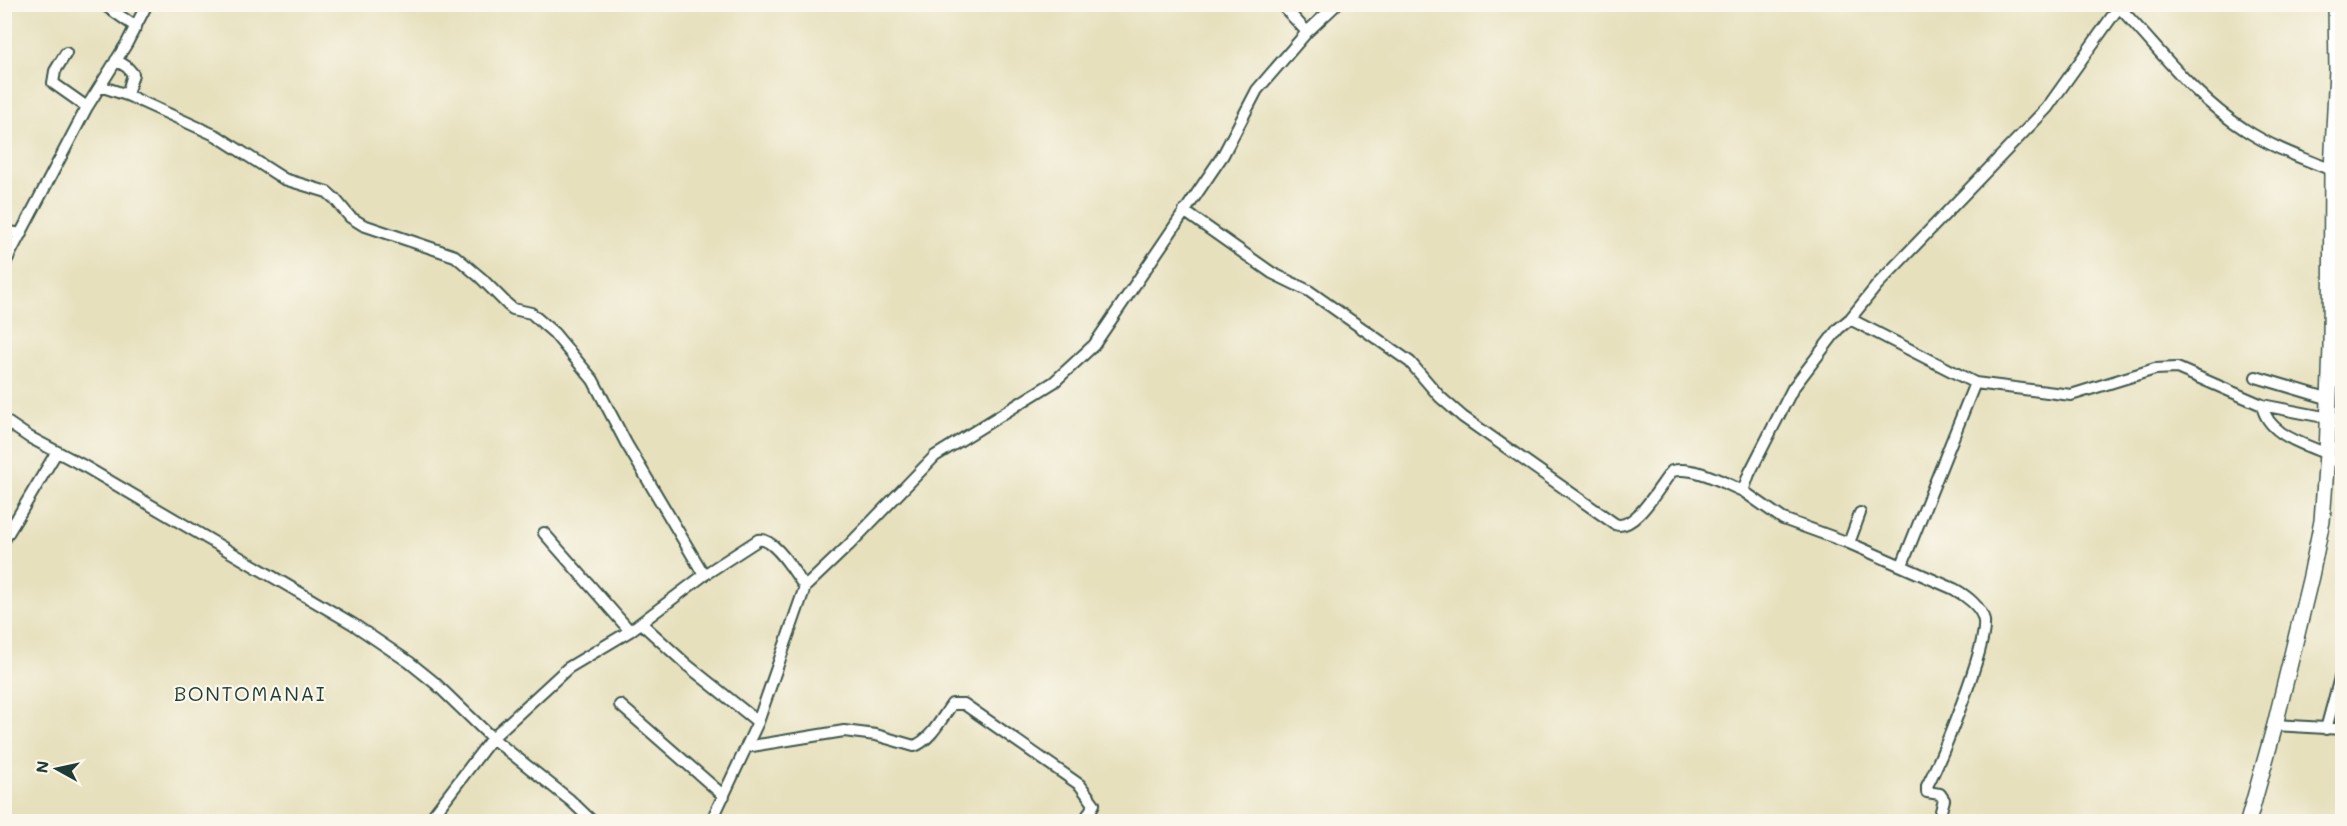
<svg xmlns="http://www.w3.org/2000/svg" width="2347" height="826" font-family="Mali,sans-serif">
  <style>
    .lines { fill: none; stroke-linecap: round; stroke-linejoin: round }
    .street-casing { stroke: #3d5549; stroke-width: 14 }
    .primary-casing { stroke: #3d5549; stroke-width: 18 }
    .street { stroke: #fff; stroke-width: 10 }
    .primary { stroke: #fff; stroke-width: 15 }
    .labels { text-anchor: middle; stroke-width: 4.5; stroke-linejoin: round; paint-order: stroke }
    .quarter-label { font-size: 20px; letter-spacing: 1.5px; fill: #1f3d34; stroke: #fbf7ec }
  </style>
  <rect width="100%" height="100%" fill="#fbf7ec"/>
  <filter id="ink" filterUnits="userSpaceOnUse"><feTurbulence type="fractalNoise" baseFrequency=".0167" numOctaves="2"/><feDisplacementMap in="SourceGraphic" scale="12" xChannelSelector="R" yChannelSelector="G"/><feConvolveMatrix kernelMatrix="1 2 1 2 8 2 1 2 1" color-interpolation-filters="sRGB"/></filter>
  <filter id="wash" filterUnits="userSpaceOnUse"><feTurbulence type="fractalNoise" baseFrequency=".008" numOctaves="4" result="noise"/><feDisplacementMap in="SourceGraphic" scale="24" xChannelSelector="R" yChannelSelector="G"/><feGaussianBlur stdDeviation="1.35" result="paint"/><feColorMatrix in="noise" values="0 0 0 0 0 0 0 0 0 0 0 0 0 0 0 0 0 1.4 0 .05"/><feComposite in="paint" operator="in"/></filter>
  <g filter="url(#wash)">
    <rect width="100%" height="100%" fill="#e6e0bd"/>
  </g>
  <g filter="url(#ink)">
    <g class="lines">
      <g class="street-casing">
        <path id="street" d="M103 4 136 27
          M1281 4 1307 32
          M2119 7C2159 49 2195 98 2244 129 2271 147 2302 158 2332 170
          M66 53 55 71 53 83 87 107
          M116 60 127 67 133 74 127 95
          M100 86 127 95 217 136 284 179 327 192 335 199 350 217 363 225 455 256 481 278 508 305 513 309 531 313 554 333 593 380 626 443 704 575
          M1184 211 1272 273 1309 291 1410 362 1440 397 1463 417 1615 524C1635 532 1660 485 1672 471 1695 466 1722 482 1743 491
          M4 231 21 234
          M4 265 87 107 127 43 147 4
          M1850 319 1878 284 2047 108 2121 4
          M2256 377 2330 399
          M2262 405C2268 435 2302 443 2327 454
          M4 420 29 437 84 466 353 624 409 662 435 683 492 738 570 800 593 822
          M544 533 630 631
          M4 540 56 453
          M1849 543 1860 513
          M1902 565 1975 383
          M641 623 687 665 758 722
          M620 705 724 796
          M2275 725 2342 729
          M2326 729 2342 670
          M746 747 844 731 876 735 914 746C930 741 942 718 952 704H964L1080 785 1094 804 1084 822
          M428 822 492 738 568 668 630 631 704 575 758 540C775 537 795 574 805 587
          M711 822 758 722 805 587 849 545 935 456 1054 382 1094 345 1223 155 1257 90 1307 32 1337 4
          M1938 822 1944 800 1940 794 1927 792V786C1941 759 1987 648 1984 621 1982 607 1965 595 1954 589L1849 543 1783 519 1743 491 1749 474 1793 388 1838 329 1850 319 1975 383 2071 395 2155 369 2177 368 2262 405 2329 418"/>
      </g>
      <g class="primary-casing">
        <path id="primary" d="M2248 822 2275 725 2311 576 2322 521 2327 454 2331 347 2332 170 2337 70 2336 4"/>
      </g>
      <use href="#street" class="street"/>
      <use href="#primary" class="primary"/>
    </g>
  </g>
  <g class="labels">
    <g class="quarter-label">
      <text x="250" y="701">BONTOMANAI</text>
    </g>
  </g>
  <rect width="2347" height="826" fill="none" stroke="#fbf7ec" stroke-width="24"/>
  <g transform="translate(57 769) rotate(278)" stroke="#fbf7ec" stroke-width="4.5" paint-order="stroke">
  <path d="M0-4.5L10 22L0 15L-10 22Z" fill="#1f3d34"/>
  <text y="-9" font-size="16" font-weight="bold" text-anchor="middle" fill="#1f3d34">N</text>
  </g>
</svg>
